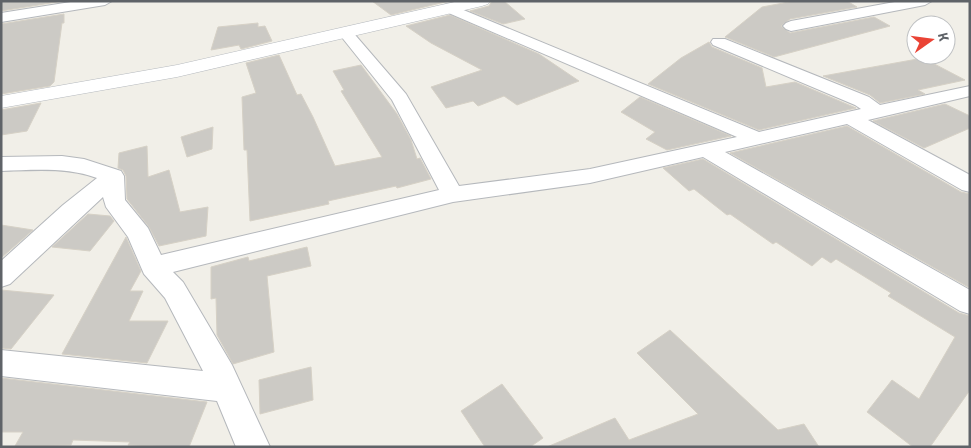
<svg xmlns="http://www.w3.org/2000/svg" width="971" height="448" font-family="'Titillium Web',sans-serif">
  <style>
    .building { fill: #cccac5; stroke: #d6d1c6 }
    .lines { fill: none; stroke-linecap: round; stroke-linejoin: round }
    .minor-casing { stroke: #b5b8bc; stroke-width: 2 }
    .secondary-casing { stroke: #b6babf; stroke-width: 1 }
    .minor { fill: #fff; fill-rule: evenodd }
    .secondary { fill: #fff; fill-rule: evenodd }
  </style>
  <rect width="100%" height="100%" fill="#f1efe8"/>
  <path class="building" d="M1 1H63L1 11Z
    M372 1H449L391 15Z
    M492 1H504L525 19 503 24 470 11 489 6Z
    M794 1H847L857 7 790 19 781 26 790 33 874 17 890 26 774 57 725 37 762 7Z
    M64 14V23H62L54 82 50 86 1 94V24Z
    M450 15 539 54 579 81 517 105 504 96 478 106 473 101 446 108 431 87 482 70 431 43 406 26Z
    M258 23V27L265 26 272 41 241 49 239 45 211 50 218 27Z
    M709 42 712 47 762 68 766 87 795 82 856 108 759 130 648 84 681 58Z
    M279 55 297 95 301 94 313 117 335 166 382 157 341 91 344 90 333 71 361 65 397 114 411 140 417 159 420 158 431 179 397 188 396 186 328 201 329 204 250 221 247 150H244L242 97 256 93 246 63Z
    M923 58 965 80 918 90 925 94 880 103 870 95 823 76Z
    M640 97 731 136 667 150 646 139 655 132 621 112Z
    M41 103 27 131 1 135V110Z
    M945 104 970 116V128L924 148 873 121Z
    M847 126 961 192 970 194V288L730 153Z
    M213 127 212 149 187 157 181 137Z
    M147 146 148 177 169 170 180 212 208 207 206 236 159 246 149 227 127 199 126 176 123 170 118 168 119 153Z
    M703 159 959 313 970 316V390L930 447H913L867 412 892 380 919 399 955 337 888 296 891 293 836 259 831 263 822 257 812 266 776 242 773 244 730 214 727 215 694 189 689 191 663 168Z
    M88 214 110 216 114 221 90 251 52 247Z
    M1 225 33 230 1 258Z
    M126 237 141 271 130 291H143L129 321H168L147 363 62 354Z
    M307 247 311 266 267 276 274 352 233 364 217 335 216 298 211 299V267L248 257 249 261Z
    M1 290 54 295 11 349 1 348Z
    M670 330 778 430 804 424 819 447H547L615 418 629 440 698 414 637 353Z
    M311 367 313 400 260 414 259 380Z
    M1 378 207 402 189 447 128 445 130 442 73 440 71 445 15 446 23 432H1Z
    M502 384 543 438 530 447H485L461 411Z"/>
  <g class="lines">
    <g class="minor-casing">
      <path id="minor" d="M77 1H112L105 5 1 22V13Z
        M900 1H932L925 5 791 31 786 29 783 26 786 23 791 21Z
        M449 4 759 132 861 109 855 105 713 45 711 42 713 39H725L869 97 880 105 970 86V96L868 120 970 175V192L962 190 847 124 725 152 970 290V314L960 311 703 157 590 183 453 202 173 272 183 282 232 365 270 447H236L217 401 1 376V350L203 371 165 298 144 274 128 237 106 207 103 197 10 284 1 287V261L63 205 97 178C66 167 34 170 1 171V157L62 156 84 159 121 171 124 176 125 200 148 228 161 255 439 190 392 100 340 35 337 32 340 29H350L406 94 459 186 590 169 737 137 444 11 442 8 444 5Z"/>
    </g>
    <g class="secondary-casing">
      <path id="secondary" d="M459 1H490L488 4 482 6 177 77 1 108V96L177 65Z"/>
    </g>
    <use href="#minor" class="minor"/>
    <use href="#secondary" class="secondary"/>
  </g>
  <rect width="971" height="448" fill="none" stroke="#5f6368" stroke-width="5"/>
  <g transform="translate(931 40) rotate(76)"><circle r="24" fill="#ffffff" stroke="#bfc1c3"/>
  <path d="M0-4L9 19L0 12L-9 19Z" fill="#ea4335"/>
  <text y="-8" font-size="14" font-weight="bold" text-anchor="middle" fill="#5f6368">K</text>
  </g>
</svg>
